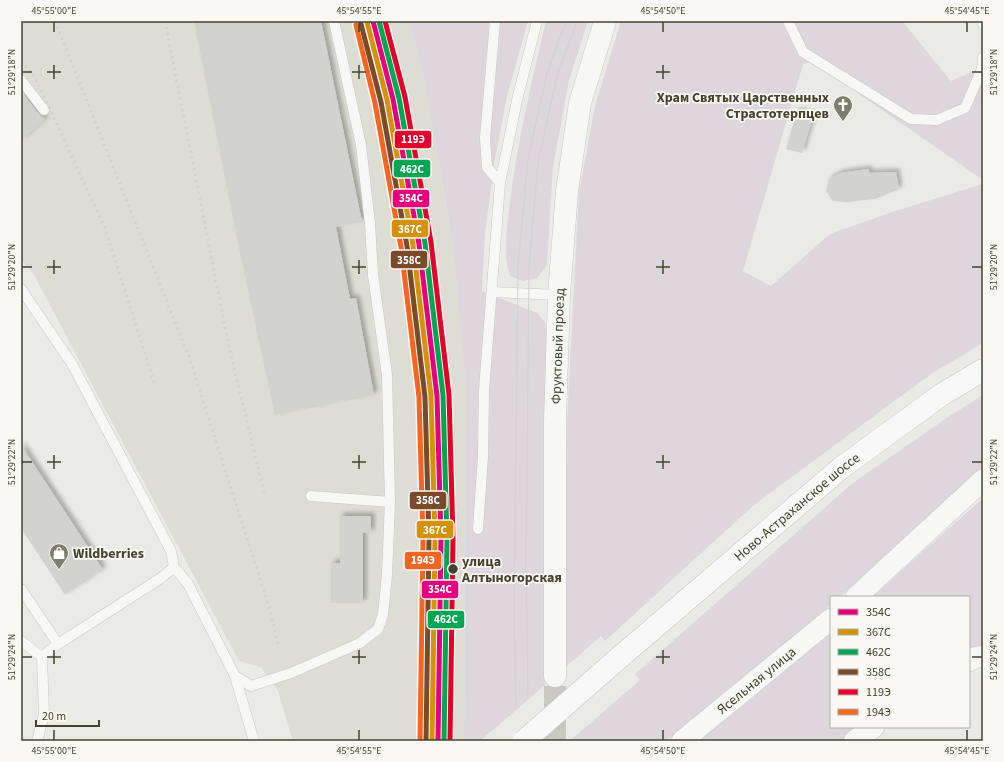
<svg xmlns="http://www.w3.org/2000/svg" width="1004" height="762" font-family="'Source Sans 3',sans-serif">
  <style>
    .built { fill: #ddddd4 }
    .green { fill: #ded6dc }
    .building { fill: #d2d2ce; filter: url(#shadow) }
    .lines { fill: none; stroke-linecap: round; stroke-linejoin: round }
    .tertiary-tunnel { stroke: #c9c9c1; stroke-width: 22; stroke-dasharray: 22 11; stroke-linecap: butt }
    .service-casing { stroke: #c8c8c4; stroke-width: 11 }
    .minor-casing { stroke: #c8c8c4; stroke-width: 22 }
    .tertiary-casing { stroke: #c8c8c4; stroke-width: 23 }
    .primary-casing { stroke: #c8c7c2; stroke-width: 23 }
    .service { stroke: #f7f7f5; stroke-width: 10 }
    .minor { stroke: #f7f7f5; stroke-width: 21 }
    .tertiary { stroke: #f7f7f5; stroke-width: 22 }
    .primary { stroke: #f8f8f8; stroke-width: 22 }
    .tram { stroke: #d2d2cf; stroke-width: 1 }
    .rail { stroke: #d2d2cf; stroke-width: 3; stroke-dasharray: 2 4; stroke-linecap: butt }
    .primary-bridge-casing { stroke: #c8c7c2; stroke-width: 23; stroke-linecap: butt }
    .primary-bridge { stroke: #f8f8f8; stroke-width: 22 }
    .rail-1-casing { stroke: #f9f8f4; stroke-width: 8 }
    .rail-2-casing { stroke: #f9f8f4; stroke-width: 8 }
    .rail-3-casing { stroke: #f9f8f4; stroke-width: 8 }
    .rail-4-casing { stroke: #f9f8f4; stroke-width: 8 }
    .rail-5-casing { stroke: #f9f8f4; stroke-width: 8 }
    .rail-6-casing { stroke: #f9f8f4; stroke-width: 8 }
    .rail-1 { stroke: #e5007d; stroke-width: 5 }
    .rail-2 { stroke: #d39209; stroke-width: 5 }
    .rail-3 { stroke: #00a651; stroke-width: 5 }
    .rail-4 { stroke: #7a4b2a; stroke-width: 5 }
    .rail-5 { stroke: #e4002b; stroke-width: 5 }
    .rail-6 { stroke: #f26522; stroke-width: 5 }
    .ticks { fill: none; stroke: #44442c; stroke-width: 1.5 }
    .stop-dot { fill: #44442c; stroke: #f9f8f4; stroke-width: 1.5 }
    .labels { text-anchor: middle; stroke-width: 3.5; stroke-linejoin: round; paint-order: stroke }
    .poi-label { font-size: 14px; font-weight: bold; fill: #44442c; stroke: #f9f8f4; text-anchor: end }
    .street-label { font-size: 14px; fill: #44442c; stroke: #f9f8f4 }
    .stop-label { font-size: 14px; font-weight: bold; fill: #44442c; stroke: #f9f8f4; text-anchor: start }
    .line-badge { stroke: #f9f8f4; stroke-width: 1.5 }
    .badge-label { font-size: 11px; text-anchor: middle; font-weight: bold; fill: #fff }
    .neatline { fill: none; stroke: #44442c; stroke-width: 1.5 }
    .ticks-label { font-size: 10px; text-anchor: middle; fill: #44442c }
  </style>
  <defs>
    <filter id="shadow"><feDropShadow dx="3.5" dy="-3.5" stdDeviation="2" flood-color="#0004"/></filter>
  </defs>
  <rect width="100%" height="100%" fill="#eaeae6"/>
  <path class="built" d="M21 21H409L425 85 452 236 466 390 464 741H293L278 691 261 667 239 661 34 275 21 259Z"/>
  <path class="green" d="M409 21H528L507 96 494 164 485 233 482 291 537 313 545 322 547 331 545 421V685L480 741H464L466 390 452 236 425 85Z
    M546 21H588L569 80 553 167 547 265 537 278 523 281 510 276C502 253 507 227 510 203 517 142 532 81 546 21Z
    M621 21H902L951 81 983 67V180L813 62 803 64 743 271 771 286 830 234 892 212 983 184V343L931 374 754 505 605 641 601 636 562 670 567 421 579 192 595 106Z
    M983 395V470L840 597H831V605L672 737 662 741H572V739L640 680 635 674 853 483 951 415Z
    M983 498V650L969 659V597H872Z
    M831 633V727H871L850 741H697L741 707Z"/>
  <path class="building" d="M194 21H321L362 222 336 227 350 299 356 298 374 395 275 415 238 243Z
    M21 91 39 114 45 119 21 141Z
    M797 111 813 116 802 153 786 149Z
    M868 169 870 173 896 172 899 189 875 199 846 202 833 201 826 191 829 179 841 173Z
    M21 445 103 570 65 595 21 528Z
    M340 516H371V533H363V603H331V563H340Z"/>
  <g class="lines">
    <path class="tertiary-tunnel" d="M555 741V676"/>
    <g class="service-casing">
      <path id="service" d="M495 21 485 138 487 167 500 183
        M788 21 803 52 911 119 937 120 965 108 982 69 983 57
        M982 21 983 24
        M21 80 44 110
        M21 289 72 364 171 551 174 567 161 578 58 644
        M492 292 559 295
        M311 496 390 502
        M478 529 483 456 484 390 500 183 518 96 537 21
        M174 567 188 584 235 676 251 686 291 673 360 643 378 629 383 615 387 575 390 502 387 375 373 275 370 224 361 145 334 21
        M21 589 58 644 42 657 21 641
        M235 676 254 741
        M37 741 44 715 42 657"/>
    </g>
    <g class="minor-casing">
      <g id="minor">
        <path d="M856 597 983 480"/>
        <path d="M969 661 973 658 983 656"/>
        <path id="s1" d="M682 741 831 619"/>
        <path d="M854 741 874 727"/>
      </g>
    </g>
    <g class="tertiary-casing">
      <g id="tertiary">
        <path id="s2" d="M555 676V421L559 295 567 191 580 103 605 21"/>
      </g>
    </g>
    <g class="primary-casing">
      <g id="primary">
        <path id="s3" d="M620 657 841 468 941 395 983 370"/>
      </g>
    </g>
    <use href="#service" class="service"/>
    <use href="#minor" class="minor"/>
    <use href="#tertiary" class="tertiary"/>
    <use href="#primary" class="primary"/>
    <path class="tram" d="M528 699 526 570 529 266 538 163 557 76 577 21
      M516 709 514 616 518 265 528 160 547 73 566 21"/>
    <path class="rail" d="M55 21 189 357 269 607 279 648
      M165 21 229 347 264 492
      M21 61 35 77 105 228 155 385"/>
    <g class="primary-bridge-casing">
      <path id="primary-bridge" d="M524 741 620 657"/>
    </g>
    <use href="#primary-bridge" class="primary-bridge"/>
    <g class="rail-1-casing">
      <path id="rail-1" d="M373 21 393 99 419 244 437 396 441 539 438 741"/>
    </g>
    <g class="rail-2-casing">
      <path id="rail-2" d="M367 22 387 100 413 245 431 396 435 539 432 741"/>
    </g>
    <g class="rail-3-casing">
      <path id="rail-3" d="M379 21 399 98 425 243 443 395 447 539 444 741"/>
    </g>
    <g class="rail-4-casing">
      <path id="rail-4" d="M361 24 381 102 407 246 425 397 429 539 426 741"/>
    </g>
    <g class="rail-5-casing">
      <path id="rail-5" d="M385 21 405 97 431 242 449 395 453 539 450 741"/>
    </g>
    <g class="rail-6-casing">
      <path id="rail-6" d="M356 25 375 103 401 247 419 397 423 539 420 741"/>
    </g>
    <use href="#rail-1" class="rail-1"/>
    <use href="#rail-2" class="rail-2"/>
    <use href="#rail-3" class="rail-3"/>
    <use href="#rail-4" class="rail-4"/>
    <use href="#rail-5" class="rail-5"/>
    <use href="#rail-6" class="rail-6"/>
  </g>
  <path class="ticks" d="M54 22V32M359 22V32M663 22V32M967 22V32M54 65V79M359 65V79M663 65V79M22 72H32M47 72H61M352 72H366M656 72H670M972 72H982M54 260V274M359 260V274M663 260V274M22 267H32M47 267H61M352 267H366M656 267H670M972 267H982M54 455V469M359 455V469M663 455V469M22 462H32M47 462H61M352 462H366M656 462H670M972 462H982M54 650V664M359 650V664M663 650V664M22 657H32M47 657H61M352 657H366M656 657H670M972 657H982M54 730V740M359 730V740M663 730V740M967 730V740"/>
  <defs>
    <g id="church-pin" transform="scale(1)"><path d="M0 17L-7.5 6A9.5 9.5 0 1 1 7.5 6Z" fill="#7e7e6d" stroke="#f9f8f4"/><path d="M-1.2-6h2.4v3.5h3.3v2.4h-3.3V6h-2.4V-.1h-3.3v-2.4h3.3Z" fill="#fff"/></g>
    <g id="shop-pin" transform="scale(1)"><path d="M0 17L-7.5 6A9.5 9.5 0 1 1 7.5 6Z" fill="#7e7e6d" stroke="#f9f8f4"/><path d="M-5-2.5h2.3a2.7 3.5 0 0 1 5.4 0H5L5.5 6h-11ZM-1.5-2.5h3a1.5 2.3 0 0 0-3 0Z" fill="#fff"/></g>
  </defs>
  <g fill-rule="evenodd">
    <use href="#church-pin" x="843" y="105"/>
    <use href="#shop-pin" x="59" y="553"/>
  </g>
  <circle class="stop-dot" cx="453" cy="569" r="5.5"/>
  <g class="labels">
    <g class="poi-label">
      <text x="829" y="102">Храм Святых Царственных<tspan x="829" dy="16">Страстотерпцев</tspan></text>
      <text x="73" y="558" text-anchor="start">Wildberries</text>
    </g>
    <g class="street-label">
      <text dy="5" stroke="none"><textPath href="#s2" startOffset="330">Фруктовый проезд</textPath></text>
      <text dy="5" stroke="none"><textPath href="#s3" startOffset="232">Ново-Астраханское шоссе</textPath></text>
      <text dy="5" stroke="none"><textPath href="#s1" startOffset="96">Ясельная улица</textPath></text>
    </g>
    <g class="stop-label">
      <text x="462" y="566">улица<tspan x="462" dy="16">Алтыногорская</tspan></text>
    </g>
  </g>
  <g class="line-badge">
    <rect x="394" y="130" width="38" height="19" rx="4" fill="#e4002b"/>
    <rect x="393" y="159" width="38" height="19" rx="4" fill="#00a651"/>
    <rect x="392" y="189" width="38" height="19" rx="4" fill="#e5007d"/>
    <rect x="391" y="219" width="38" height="19" rx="4" fill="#d39209"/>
    <rect x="390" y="250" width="38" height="19" rx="4" fill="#7a4b2a"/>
    <rect x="409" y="491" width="38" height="19" rx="4" fill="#7a4b2a"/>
    <rect x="416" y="520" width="38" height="19" rx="4" fill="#d39209"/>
    <rect x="404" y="551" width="38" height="19" rx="4" fill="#f26522"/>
    <rect x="421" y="580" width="38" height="19" rx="4" fill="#e5007d"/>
    <rect x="427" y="610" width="38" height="19" rx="4" fill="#00a651"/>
  </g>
  <g class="badge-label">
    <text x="413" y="143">119Э</text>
    <text x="412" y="173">462С</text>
    <text x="411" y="202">354С</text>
    <text x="410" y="233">367С</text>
    <text x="409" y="264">358С</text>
    <text x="428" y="504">358С</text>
    <text x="435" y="534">367С</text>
    <text x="423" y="564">194Э</text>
    <text x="440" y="593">354С</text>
    <text x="446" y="623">462С</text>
  </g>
  <rect width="1004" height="762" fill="none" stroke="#f9f8f4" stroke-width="44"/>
  <rect x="830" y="596" width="140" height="132" fill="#f9f8f4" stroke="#b1b0a4"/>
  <rect x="838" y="609" width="20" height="6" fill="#e5007d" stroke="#b1b0a4"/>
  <text x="866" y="616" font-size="12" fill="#44442c">354С</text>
  <rect x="838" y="629" width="20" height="6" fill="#d39209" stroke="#b1b0a4"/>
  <text x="866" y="636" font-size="12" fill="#44442c">367С</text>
  <rect x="838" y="649" width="20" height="6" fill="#00a651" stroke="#b1b0a4"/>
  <text x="866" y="656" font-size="12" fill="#44442c">462С</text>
  <rect x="838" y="669" width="20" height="6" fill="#7a4b2a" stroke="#b1b0a4"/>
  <text x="866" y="676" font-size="12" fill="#44442c">358С</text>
  <rect x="838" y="689" width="20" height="6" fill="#e4002b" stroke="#b1b0a4"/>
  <text x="866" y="696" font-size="12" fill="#44442c">119Э</text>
  <rect x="838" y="709" width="20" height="6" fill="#f26522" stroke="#b1b0a4"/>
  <text x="866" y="716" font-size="12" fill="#44442c">194Э</text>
  <path d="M36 720v6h63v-6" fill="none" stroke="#44442c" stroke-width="2"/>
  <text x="42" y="720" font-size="12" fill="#44442c" stroke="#f9f8f4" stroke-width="3" paint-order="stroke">20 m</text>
  <rect x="22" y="22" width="960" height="718" class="neatline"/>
  <g class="ticks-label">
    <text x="54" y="14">45°55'00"E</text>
    <text x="359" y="14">45°54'55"E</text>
    <text x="663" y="14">45°54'50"E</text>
    <text x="967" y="14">45°54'45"E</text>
    <text transform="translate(993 72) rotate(-90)" y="4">51°29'18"N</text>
    <text transform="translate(11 72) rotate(-90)" y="4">51°29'18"N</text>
    <text transform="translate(993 267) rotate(-90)" y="4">51°29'20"N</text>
    <text transform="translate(11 267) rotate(-90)" y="4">51°29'20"N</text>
    <text transform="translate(993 462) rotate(-90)" y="4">51°29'22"N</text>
    <text transform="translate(11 462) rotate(-90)" y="4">51°29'22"N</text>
    <text transform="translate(993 657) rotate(-90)" y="4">51°29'24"N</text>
    <text transform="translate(11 657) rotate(-90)" y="4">51°29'24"N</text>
    <text x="54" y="754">45°55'00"E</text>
    <text x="359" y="754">45°54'55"E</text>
    <text x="663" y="754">45°54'50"E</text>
    <text x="967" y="754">45°54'45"E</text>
  </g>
</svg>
